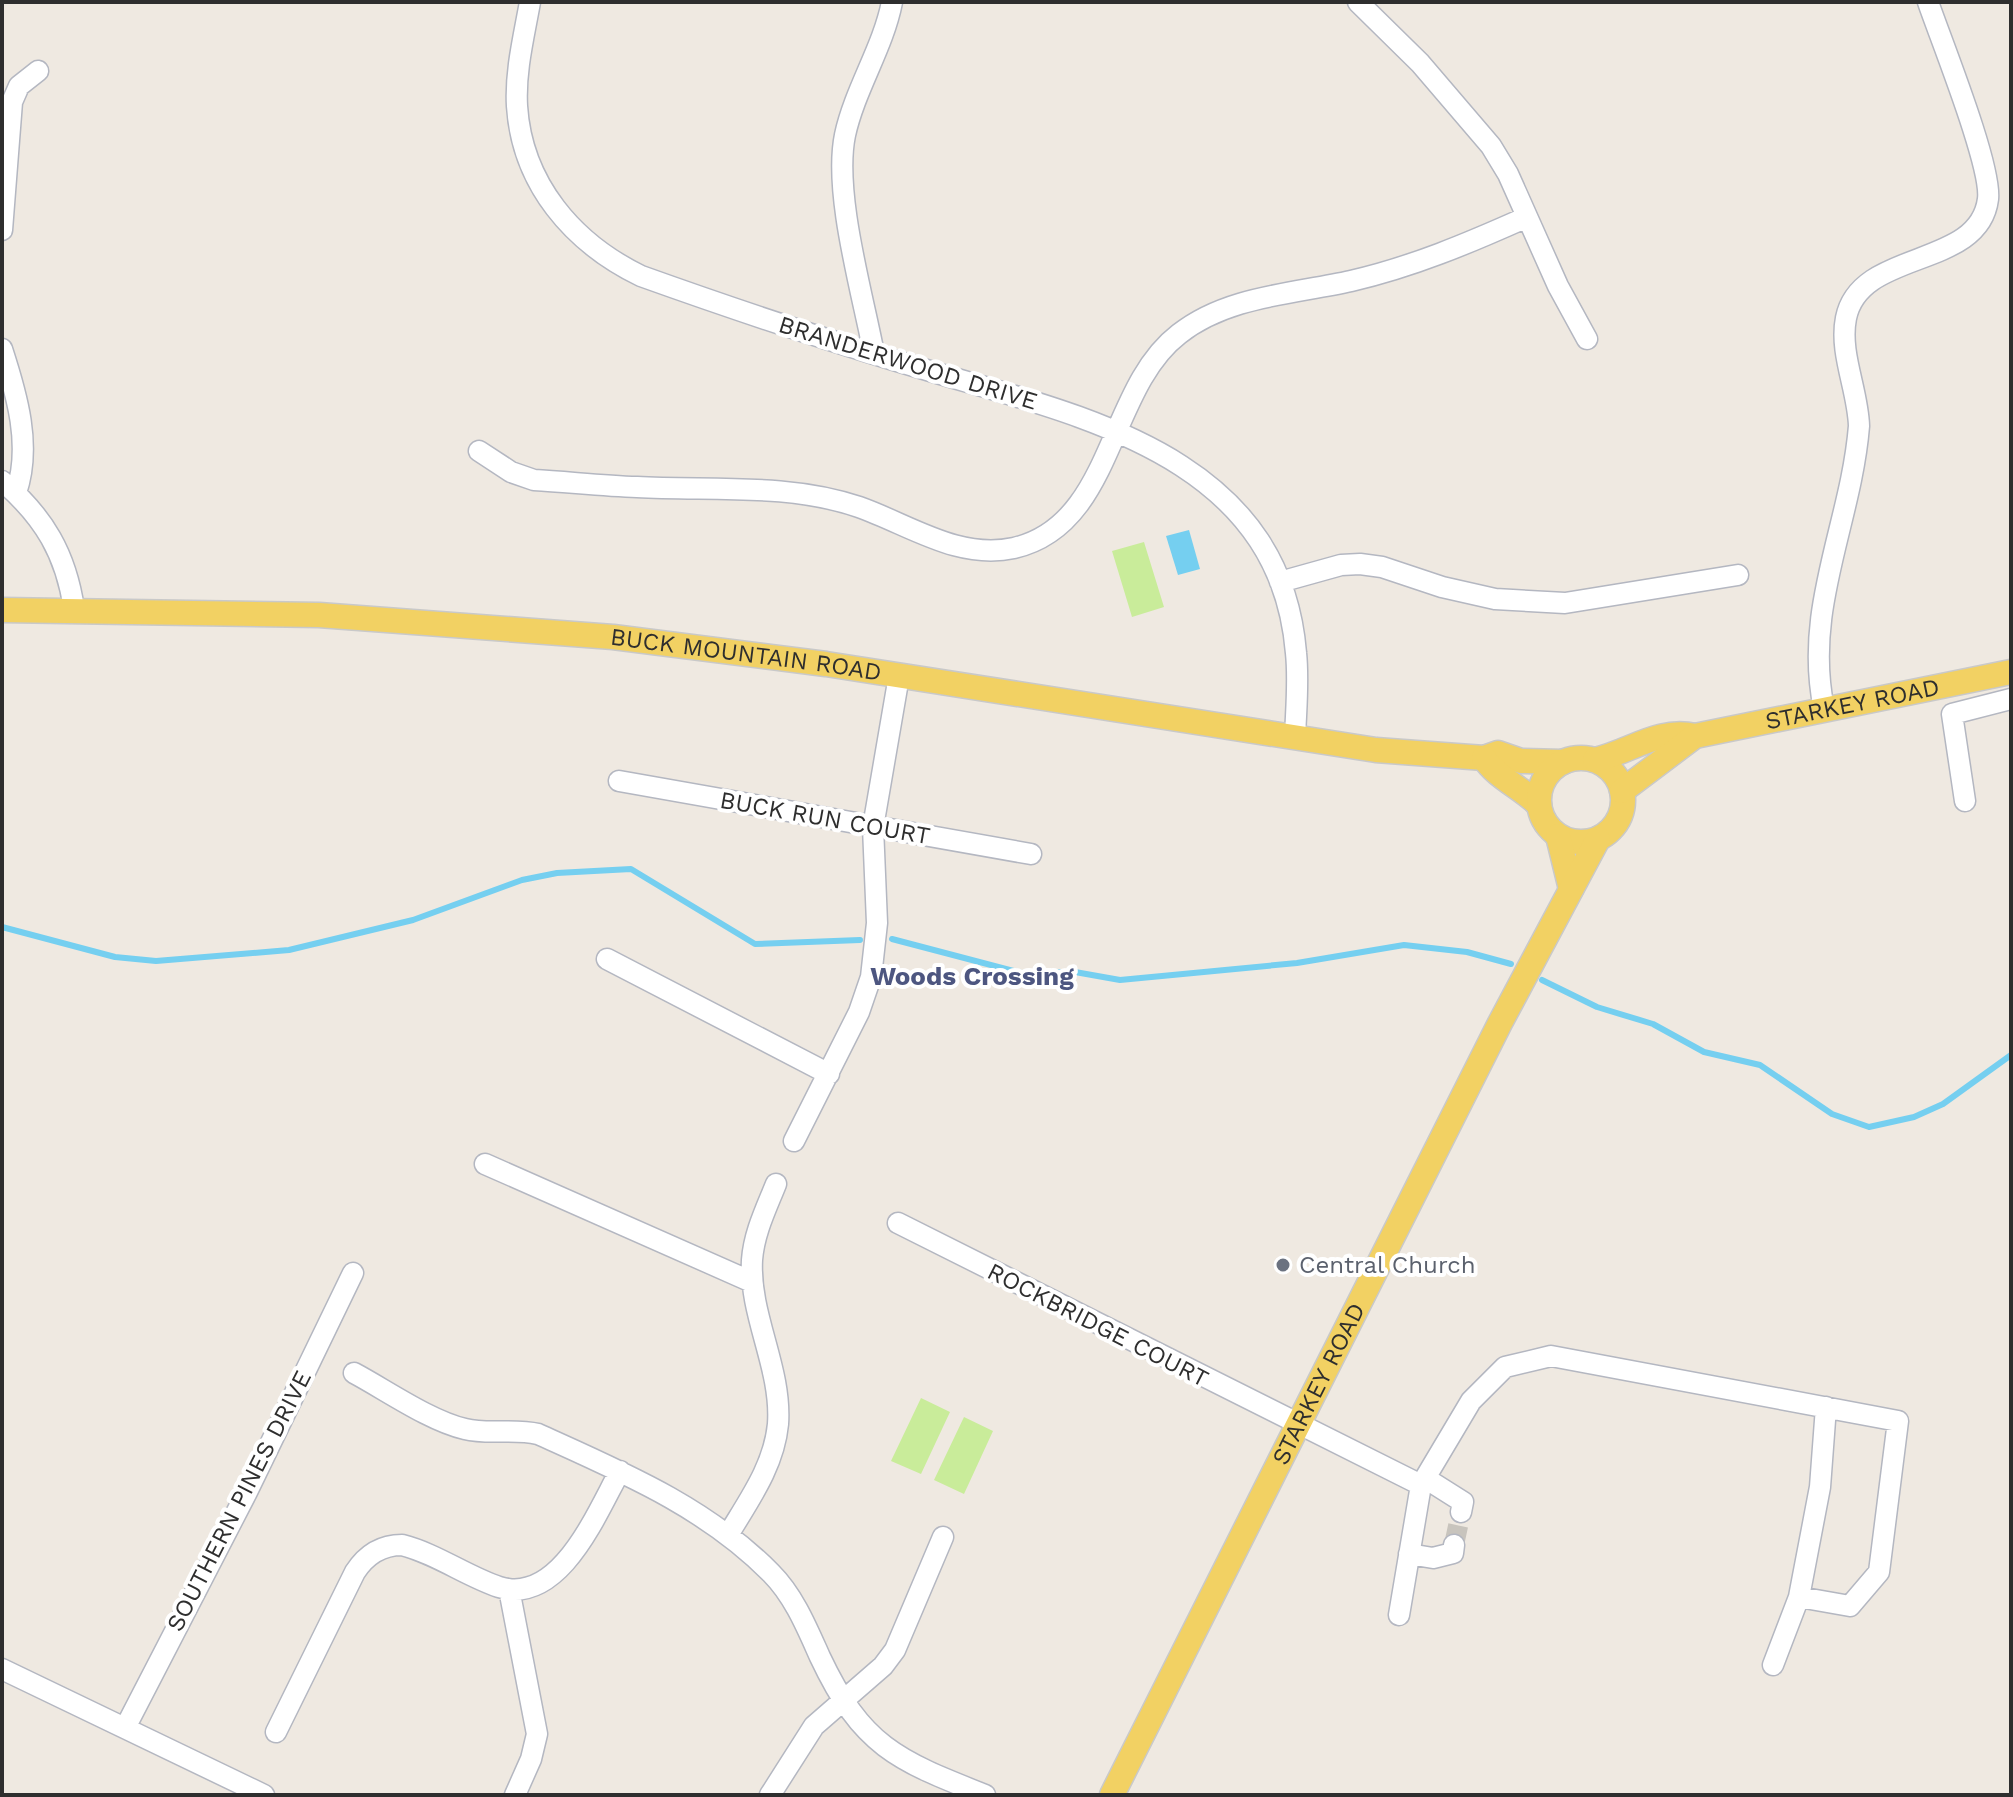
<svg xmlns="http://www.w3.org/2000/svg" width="2013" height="1797" font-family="'Work Sans',sans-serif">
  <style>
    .pitch { fill: #c9ec9a }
    .water { fill: #75cff0 }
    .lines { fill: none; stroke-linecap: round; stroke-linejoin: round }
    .stream { stroke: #75cff0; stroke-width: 6 }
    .minor-tunnel { stroke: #c8c4bd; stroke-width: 20; stroke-dasharray: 20 10; stroke-linecap: butt }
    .minor-casing { stroke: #b4b7c1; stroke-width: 23 }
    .major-casing { stroke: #c9c9c9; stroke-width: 27 }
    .minor { stroke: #fff; stroke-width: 20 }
    .major { stroke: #f2d163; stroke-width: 24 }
    .worship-dot { fill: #6b7280; stroke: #fff; stroke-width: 3 }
    .labels { text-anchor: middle; stroke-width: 8; stroke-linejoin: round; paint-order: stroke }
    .street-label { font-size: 24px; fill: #2e2e2e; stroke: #fff }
    .worship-label { font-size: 24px; fill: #5b616d; stroke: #fff; text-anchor: start }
    .neighbourhood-label { font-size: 26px; font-weight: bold; fill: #4d5680; stroke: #fff }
  </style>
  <rect width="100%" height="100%" fill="#efe9e1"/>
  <path class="pitch" d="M1144 542 1164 607 1132 617 1112 551Z
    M921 1398 950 1412 921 1474 891 1461Z
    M964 1417 993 1431 964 1494 934 1480Z"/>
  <path class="water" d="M1189 530 1200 569 1178 575 1166 536Z"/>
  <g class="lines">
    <path class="stream" d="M2 927 115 957 156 961 289 950 413 920 522 880 557 873 631 869 755 944 860 940
      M892 939 1021 973 1075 972 1120 980 1297 963 1404 945 1467 952 1511 964
      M1542 980 1597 1007 1653 1024 1704 1052 1760 1065 1832 1114 1869 1127 1914 1117 1943 1104 2011 1055"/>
    <path class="minor-tunnel" d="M1454 1545 1461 1512"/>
    <g class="minor-casing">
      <path id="minor" d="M530 2C524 36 515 71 517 106 522 184 573 243 641 276 736 310 832 342 930 371 1084 417 1280 457 1296 653 1299 681 1296 709 1295 738
        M1358 2 1420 63 1491 146 1508 174 1558 286 1587 339
        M2 230 12 102 19 86 38 71
        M2 349C17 395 32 446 16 493
        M874 354C863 295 833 193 845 135 855 89 883 48 892 2
        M479 451 511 472 534 480C569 482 603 486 637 487 710 491 789 483 859 507 910 525 958 560 1014 548 1114 525 1107 389 1179 334 1227 296 1293 294 1351 281 1412 267 1469 243 1527 217
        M2 481C44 517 66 554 74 609
        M1280 582 1341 565 1360 564 1382 567 1442 587 1495 599 1565 603 1738 575
        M1824 709C1803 608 1851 524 1859 426 1858 390 1839 353 1846 318 1860 248 1979 270 1988 199 1992 166 1941 40 1928 2
        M619 781 1031 854
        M1965 801 1952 714 2011 699
        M607 959 829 1074
        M794 1141 859 1012 871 977 877 923 873 827 899 676
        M485 1164 752 1282
        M898 1223 1421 1485 1399 1615
        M354 1373C386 1390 430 1421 465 1429 489 1435 514 1428 538 1434 622 1472 706 1507 771 1573 794 1596 807 1628 820 1657 862 1746 896 1760 985 1795
        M1425 1478 1463 1502 1461 1512
        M1421 1485 1471 1401 1505 1367 1551 1356 1898 1421 1879 1572 1850 1606 1799 1597 1820 1487 1826 1407
        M728 1535C749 1500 774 1466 778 1424 782 1368 749 1316 752 1260 754 1233 766 1209 776 1184
        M1409 1554 1433 1558 1453 1553 1454 1545
        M509 1589 537 1734 531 1759 515 1795
        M1773 1665 1799 1597
        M2 1669 264 1795
        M125 1728 247 1492 353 1273
        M276 1732 355 1572C366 1555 381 1545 402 1545 437 1554 466 1576 499 1587 560 1606 597 1512 620 1471
        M770 1795 814 1726 883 1666 895 1650 943 1537"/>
    </g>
    <g class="major-casing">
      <g id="major">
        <path id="s1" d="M2 610 319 615 613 637 826 664 1376 750 1484 758 1498 753 1521 761 1563 762"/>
        <path d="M1484 758C1496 777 1522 788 1539 805"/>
        <circle cx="1581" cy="800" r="42"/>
        <path d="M1595 760C1632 751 1658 728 1695 736"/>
        <path id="s2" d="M1622 791 1695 736 2011 672"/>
        <path d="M1558 836 1571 889"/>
        <path id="s3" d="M1112 1795 1500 1023 1598 839"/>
      </g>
    </g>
    <use href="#minor" class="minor"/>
    <use href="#major" class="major"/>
  </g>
  <circle class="worship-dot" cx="1283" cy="1265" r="8"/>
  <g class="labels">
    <g class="street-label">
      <text transform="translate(908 363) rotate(17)" y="8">BRANDERWOOD DRIVE</text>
      <text dy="8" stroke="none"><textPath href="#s1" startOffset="746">BUCK MOUNTAIN ROAD</textPath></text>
      <text dy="8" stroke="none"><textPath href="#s2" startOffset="252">STARKEY ROAD</textPath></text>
      <text transform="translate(825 818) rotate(10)" y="8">BUCK RUN COURT</text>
      <text transform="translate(1098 1325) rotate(27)" y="8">ROCKBRIDGE COURT</text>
      <text dy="8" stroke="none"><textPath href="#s3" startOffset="460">STARKEY ROAD</textPath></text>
      <text transform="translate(239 1501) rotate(-63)" y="8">SOUTHERN PINES DRIVE</text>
    </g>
    <g class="worship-label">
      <text x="1299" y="1273">Central Church</text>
    </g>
    <g class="neighbourhood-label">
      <text x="972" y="985">Woods Crossing</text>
    </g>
  </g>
  <rect width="2013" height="1797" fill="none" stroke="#2e2e2e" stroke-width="8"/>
</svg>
